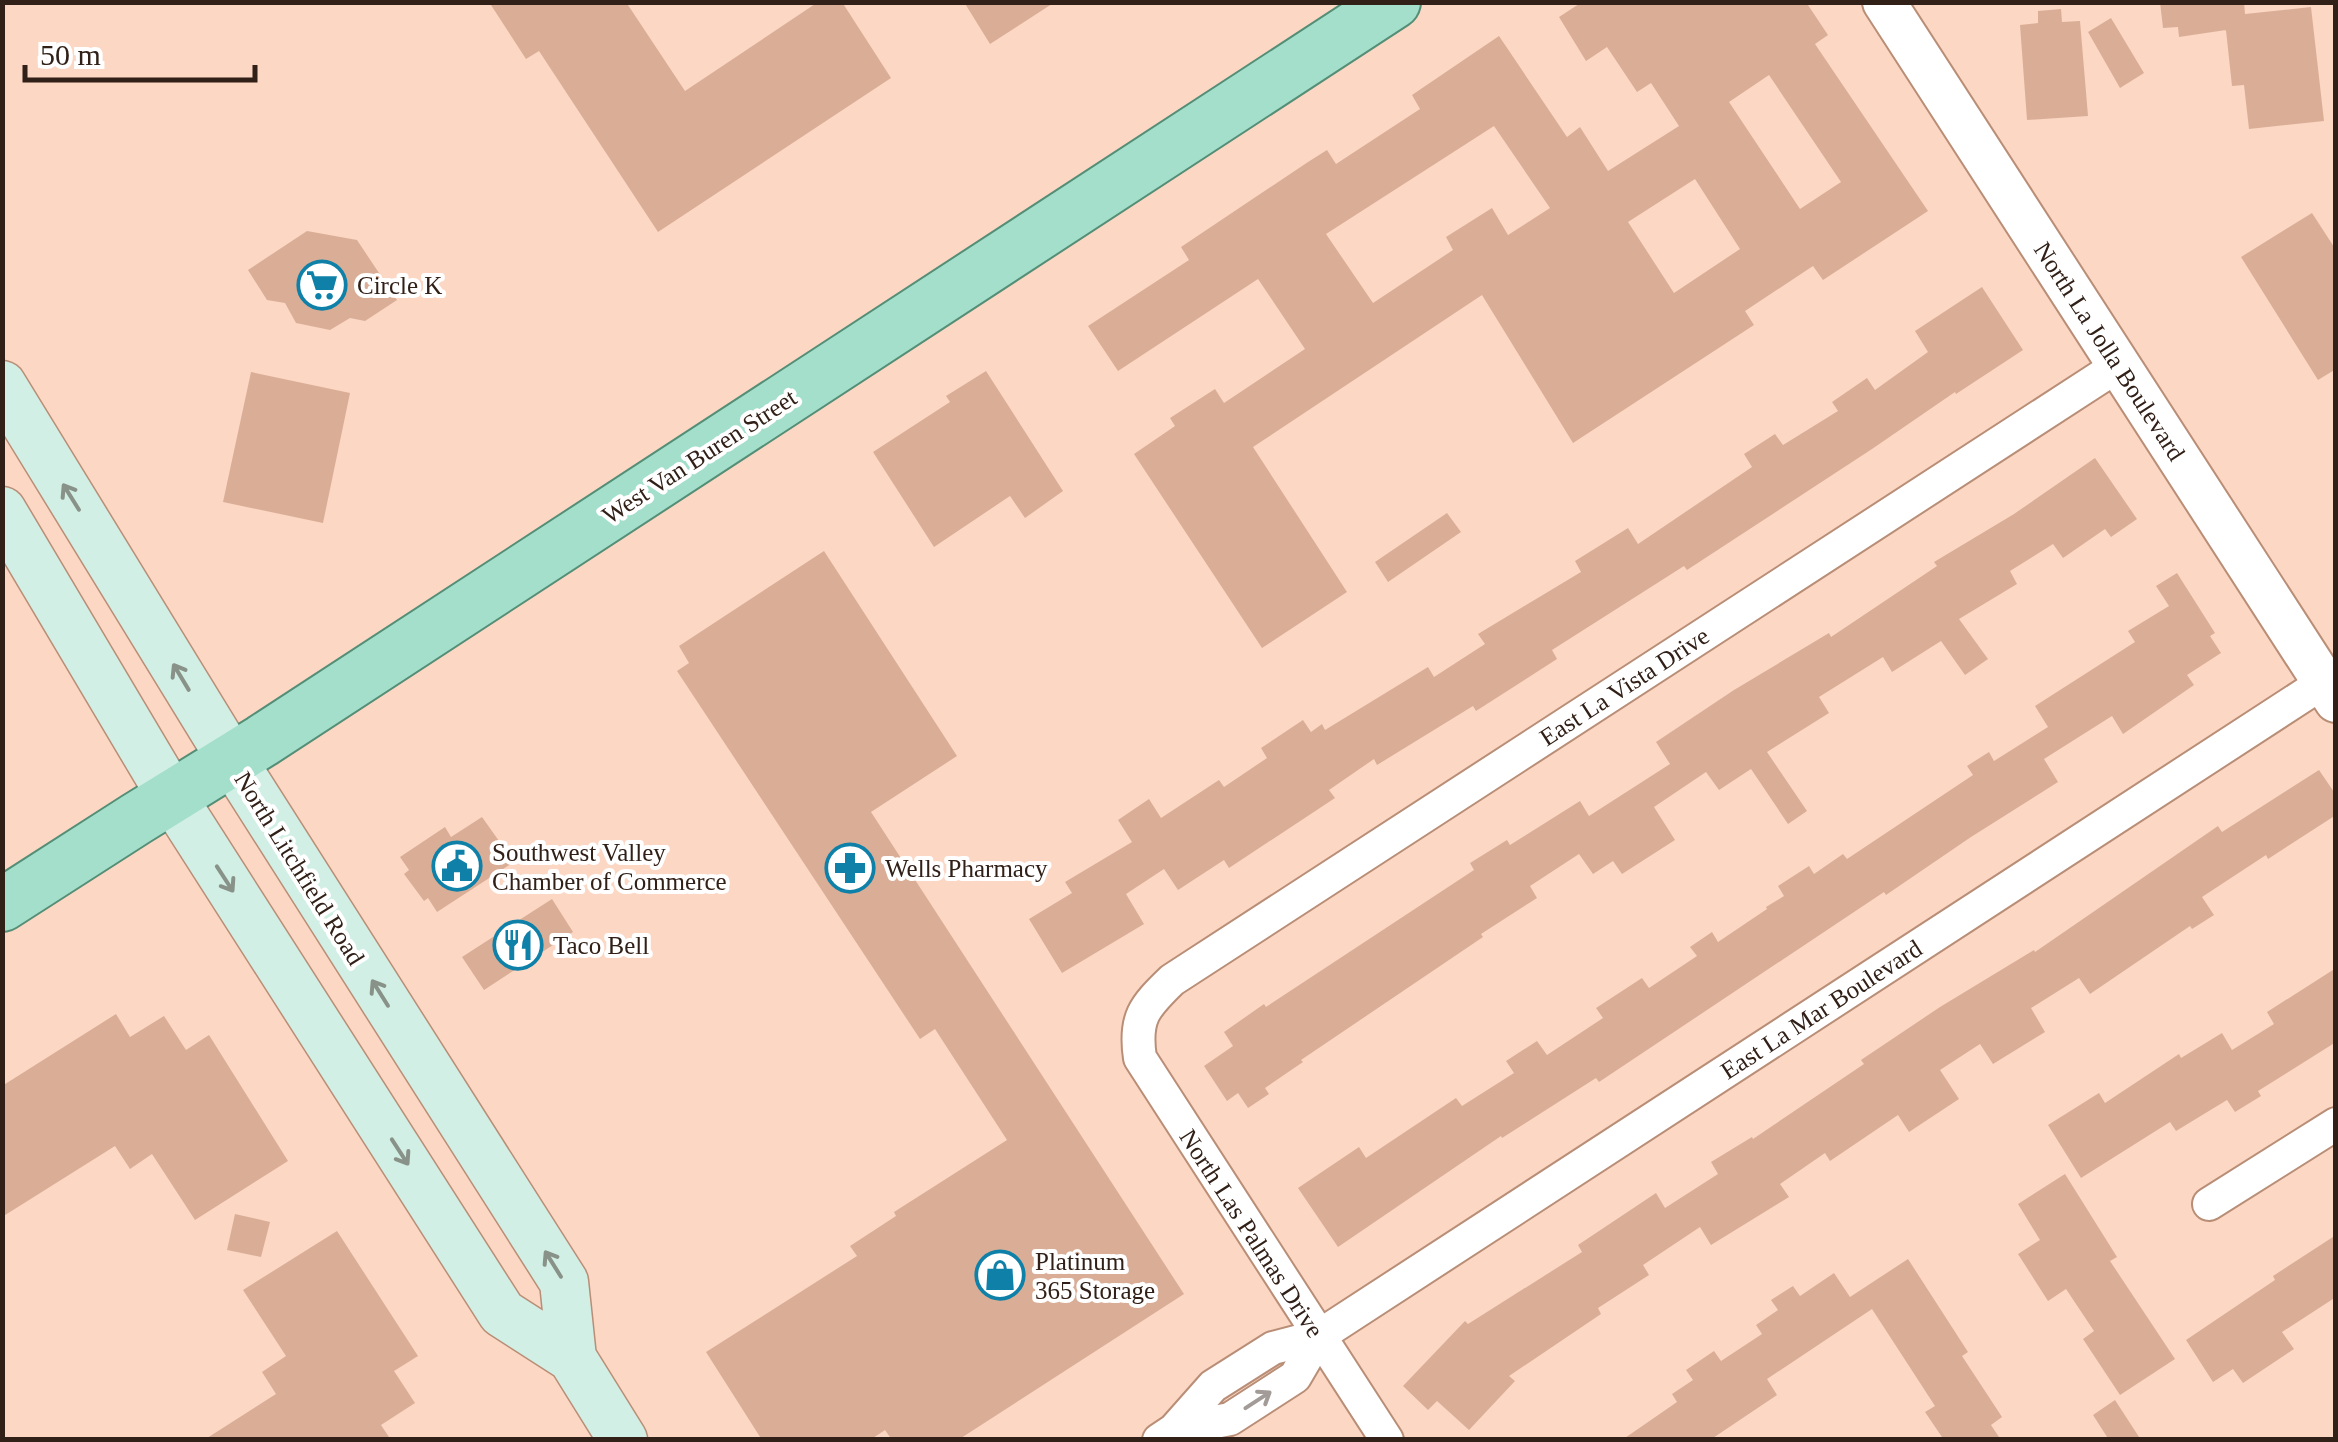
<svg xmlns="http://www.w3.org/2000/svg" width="2338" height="1442" font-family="'Times New Roman',serif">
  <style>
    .building { fill: #daae96; fill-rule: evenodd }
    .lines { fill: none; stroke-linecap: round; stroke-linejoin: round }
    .minor-casing { stroke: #b98e77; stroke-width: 36 }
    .tertiary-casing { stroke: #b98e77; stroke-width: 46 }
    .secondary-casing { stroke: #b98e77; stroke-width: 51 }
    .primary-casing { stroke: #548e76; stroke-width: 56 }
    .minor { stroke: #fff; stroke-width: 32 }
    .tertiary { stroke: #fff; stroke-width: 42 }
    .secondary { stroke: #d1efe5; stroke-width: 48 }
    .primary { stroke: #a4dfcb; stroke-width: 52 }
    .oneway { stroke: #899288 }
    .oneway2 { stroke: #a29b97 }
    .labels { text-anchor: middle; stroke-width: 8; stroke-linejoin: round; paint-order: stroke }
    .poi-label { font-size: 25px; fill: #312017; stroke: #fff; text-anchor: start }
    .street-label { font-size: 25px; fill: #312017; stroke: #fff }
  </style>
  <rect width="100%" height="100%" fill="#fcd7c4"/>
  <path class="building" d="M489 2H626L685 91 818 2H842L891 78 658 232 539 51 526 59Z
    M964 2H1055L990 44Z
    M1582 2H1806L1828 35 1815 44 1928 211 1823 280 1813 266 1745 311 1754 325 1573 443 1482 295 1253 447 1347 592 1262 648 1134 454 1175 426 1170 418 1215 389 1224 403 1305 349 1258 279 1118 371 1088 326 1189 260 1181 247 1308 162 1327 150 1336 164 1420 109 1412 95 1499 36 1567 137 1580 127 1608 171 1679 126 1651 83 1637 92 1607 47 1586 61 1559 17ZM1769 75 1841 182 1800 209 1729 102ZM1494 126 1550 208 1508 235 1492 208 1446 237 1453 250 1373 303 1326 234ZM1695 179 1740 249 1674 293 1628 222Z
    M2160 2H2244L2245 14 2311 7 2324 121 2249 129 2244 85 2232 86 2225 21 2226 30 2179 37 2178 27 2163 28Z
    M2061 9 2062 22 2080 21 2088 116 2027 120 2020 25 2038 23V11Z
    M2111 18 2144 73 2120 88 2088 32Z
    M2312 213 2336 250V369L2318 380 2241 257Z
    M307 231 357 240 397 300 365 321 350 318 330 330 296 323 285 303 267 300 248 270Z
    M1982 287 2023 350 1956 394 1955 392 1872 449 1687 570 1684 566 1552 650 1557 659 1476 711 1473 706 1377 765 1374 759 1329 790 1335 798 1229 868 1224 860 1178 890 1164 869 1126 894 1144 924 1062 973 1029 919 1072 893 1065 882 1132 842 1118 820 1149 799 1161 818 1219 780 1224 787 1267 758 1261 748 1303 720 1311 732 1322 724 1325 730 1428 667 1434 677 1485 644 1478 634 1581 572 1575 561 1628 528 1638 544 1752 467 1744 454 1775 434 1783 445 1838 411 1832 402 1867 378 1875 390 1928 352 1915 331Z
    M986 371 1063 491 1025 518 1010 496 934 547 873 452 950 402 946 396Z
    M251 372 350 393 323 523 223 502Z
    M2095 458 2137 519 2111 537 2105 529 2063 558 2053 544 2010 571 2017 584 1959 619 1988 659 1965 675 1941 641 1892 672 1883 657 1819 697 1829 713 1767 752 1807 811 1788 824 1751 769 1719 790 1706 772 1654 807 1675 840 1622 874 1613 861 1593 874 1579 854 1530 886 1537 898 1481 934 1483 937 1301 1060 1303 1062 1265 1088 1269 1094 1248 1108 1238 1093 1227 1101 1204 1066 1233 1046 1224 1032 1264 1004 1266 1007 1474 870 1470 863 1507 840 1510 845 1580 801 1589 816 1670 764 1656 742 1734 690 1829 633 1831 637 1937 566 1934 562 2014 514Z
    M1447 513 1461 532 1388 582 1375 562Z
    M824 551 957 756 871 812 1184 1294 958 1440H892L885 1430 870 1440H762L706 1352 857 1256 850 1246 896 1216 894 1212 1007 1140 935 1029 920 1039 677 671 689 663 679 646Z
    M2177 573 2215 633 2210 636 2221 653 2187 675 2194 685 2123 734 2112 716 2044 759 2058 782 1971 837 1886 895 1884 892 1599 1082 1596 1078 1502 1138 1501 1136 1338 1247 1298 1188 1359 1147 1366 1158 1456 1098 1462 1106 1514 1073 1506 1061 1537 1041 1547 1055 1603 1018 1596 1008 1642 978 1649 988 1697 956 1690 947 1712 932 1718 942 1767 909 1766 907 1784 896 1778 886 1809 866 1814 874 1843 854 1847 859 1973 775 1967 766 1989 752 1994 761 2048 727 2035 706 2135 642 2128 631 2169 606 2156 586Z
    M2319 770 2336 795V815L2268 859 2266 855 2202 897 2214 915 2192 929 2190 926 2090 994 2079 978 2031 1008 2045 1032 1993 1064 1980 1044 1940 1070 1959 1099 1909 1132 1898 1115 1830 1161 1825 1153 1780 1184 1789 1197 1711 1245 1700 1227 1643 1265 1649 1275 1598 1308 1601 1314 1509 1376 1515 1381 1469 1430 1437 1401 1428 1410 1403 1386 1465 1321 1468 1324 1582 1252 1578 1245 1656 1193 1665 1208 1718 1174 1711 1162 1752 1137 1753 1139 1864 1064 1861 1060 1940 1007 2034 950 2035 952 2218 826 2222 832Z
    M482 817 514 862 437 912 428 898 424 901 404 874 409 870 400 857 445 827 451 837Z
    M552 899 573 932 484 990 462 957Z
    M2336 968V1042L2258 1091 2261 1096 2235 1112 2227 1100 2176 1131 2170 1122 2081 1178 2048 1125 2099 1093 2105 1103 2179 1054 2181 1058 2222 1033 2232 1050 2274 1024 2267 1012Z
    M116 1014 130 1037 164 1016 186 1050 209 1035 288 1161 195 1220 152 1154 130 1169 115 1146 2 1217V1086Z
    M2065 1174 2117 1257 2110 1261 2175 1359 2120 1395 2083 1339 2094 1331 2066 1289 2048 1301 2018 1254 2040 1240 2018 1204Z
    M235 1214 270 1222 261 1257 227 1250Z
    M337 1231 418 1356 394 1371 415 1403 381 1425 391 1440H204L276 1394 262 1372 286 1356 243 1290Z
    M2336 1235V1297L2282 1332 2294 1349 2243 1383 2233 1369 2213 1382 2186 1340 2275 1280 2273 1276Z
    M1908 1259 1968 1352 1962 1356 2002 1417 1991 1425 2001 1440H1944L1925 1412 1935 1406 1872 1309 1767 1379 1777 1395 1710 1440H1622L1677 1402 1672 1394 1693 1380 1686 1370 1714 1351 1721 1361 1762 1334 1756 1325 1778 1310 1771 1300 1793 1286 1800 1296 1834 1273 1850 1297Z
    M2115 1400 2141 1440H2109L2093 1415Z"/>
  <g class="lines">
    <g class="minor-casing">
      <path id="minor" d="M2209 1204 2336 1124
        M1174 1430 1230 1419 1295 1377 1319 1336
        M1159 1440 1174 1430 1213 1386 1273 1348 1319 1336 2324 682
        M1387 1440 1140 1058C1134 1018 1144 1007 1172 980L2119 365"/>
    </g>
    <g class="tertiary-casing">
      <path id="tertiary" d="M1884 2 2336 701"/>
    </g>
    <g class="secondary-casing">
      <path id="secondary" d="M2 385 232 760 564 1282 572 1358 623 1440
        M2 511 172 797 502 1313 572 1358"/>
    </g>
    <g class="primary-casing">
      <path id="primary" d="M2 905 136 819 262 741 1394 2"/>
    </g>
    <use href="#minor" class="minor"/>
    <use href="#tertiary" class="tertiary"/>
    <use href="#secondary" class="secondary"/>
    <use href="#primary" class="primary"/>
  </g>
  <defs><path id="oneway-shaft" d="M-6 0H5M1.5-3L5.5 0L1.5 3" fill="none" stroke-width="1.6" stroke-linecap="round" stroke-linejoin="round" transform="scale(2.5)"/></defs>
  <g class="oneway">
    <use href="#oneway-shaft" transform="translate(71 497) rotate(-122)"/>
    <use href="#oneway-shaft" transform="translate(181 677) rotate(-121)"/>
    <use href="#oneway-shaft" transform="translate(225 879) rotate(57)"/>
    <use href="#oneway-shaft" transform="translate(380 993) rotate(-122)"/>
    <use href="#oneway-shaft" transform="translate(400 1152) rotate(57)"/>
    <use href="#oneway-shaft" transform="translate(553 1264) rotate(-122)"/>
  </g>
  <use class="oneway2" href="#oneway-shaft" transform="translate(1258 1400) rotate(-33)"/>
  <defs>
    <g id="supermarket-ring" transform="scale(2.5)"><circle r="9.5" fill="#fff" stroke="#0f80a7" stroke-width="1.5"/><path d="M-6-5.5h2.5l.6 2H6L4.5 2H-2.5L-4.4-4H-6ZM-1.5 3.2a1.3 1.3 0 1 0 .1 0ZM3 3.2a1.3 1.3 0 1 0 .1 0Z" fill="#0f80a7"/></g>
    <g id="civic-ring" transform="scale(2.5)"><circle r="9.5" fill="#fff" stroke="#0f80a7" stroke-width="1.5"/><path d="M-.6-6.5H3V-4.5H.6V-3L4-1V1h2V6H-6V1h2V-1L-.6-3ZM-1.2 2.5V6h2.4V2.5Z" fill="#0f80a7"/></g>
    <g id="pharmacy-ring" transform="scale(2.5)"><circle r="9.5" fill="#fff" stroke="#0f80a7" stroke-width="1.5"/><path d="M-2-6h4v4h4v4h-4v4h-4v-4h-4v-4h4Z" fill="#0f80a7"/></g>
    <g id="restaurant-ring" transform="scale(2.5)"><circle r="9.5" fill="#fff" stroke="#0f80a7" stroke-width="1.5"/><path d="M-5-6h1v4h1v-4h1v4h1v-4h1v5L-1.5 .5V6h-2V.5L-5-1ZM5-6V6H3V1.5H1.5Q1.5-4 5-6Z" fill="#0f80a7"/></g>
    <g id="shop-ring" transform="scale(2.5)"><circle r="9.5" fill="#fff" stroke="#0f80a7" stroke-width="1.5"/><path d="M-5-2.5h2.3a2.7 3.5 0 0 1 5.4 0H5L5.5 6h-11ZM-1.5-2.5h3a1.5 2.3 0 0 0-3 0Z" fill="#0f80a7"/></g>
  </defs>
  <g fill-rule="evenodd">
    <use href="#supermarket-ring" x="322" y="285"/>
    <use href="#civic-ring" x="457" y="866"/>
    <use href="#pharmacy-ring" x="850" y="868"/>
    <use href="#restaurant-ring" x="518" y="945"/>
    <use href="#shop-ring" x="1000" y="1275"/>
  </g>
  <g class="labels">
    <g class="poi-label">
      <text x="357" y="294">Circle K</text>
      <text x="492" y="861">Southwest Valley<tspan x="492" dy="29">Chamber of Commerce</tspan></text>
      <text x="885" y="877">Wells Pharmacy</text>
      <text x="553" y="954">Taco Bell</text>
      <text x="1035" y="1270">Platinum<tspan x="1035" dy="29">365 Storage</tspan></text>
    </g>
    <g class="street-label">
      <text transform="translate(2110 351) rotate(57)" y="9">North La Jolla Boulevard</text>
      <text transform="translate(699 456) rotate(-33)" y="9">West Van Buren Street</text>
      <text transform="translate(1624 686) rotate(-33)" y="9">East La Vista Drive</text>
      <text transform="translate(300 868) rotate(58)" y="9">North Litchfield Road</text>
      <text transform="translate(1821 1009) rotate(-33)" y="9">East La Mar Boulevard</text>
      <text transform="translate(1252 1233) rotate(57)" y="9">North Las Palmas Drive</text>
    </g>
  </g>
  <rect width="2338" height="1442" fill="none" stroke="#312017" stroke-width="10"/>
  <path d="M25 65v15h230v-15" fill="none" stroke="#312017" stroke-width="5"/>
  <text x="40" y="65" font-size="30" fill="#312017" stroke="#ffffff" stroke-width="8" paint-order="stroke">50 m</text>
</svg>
